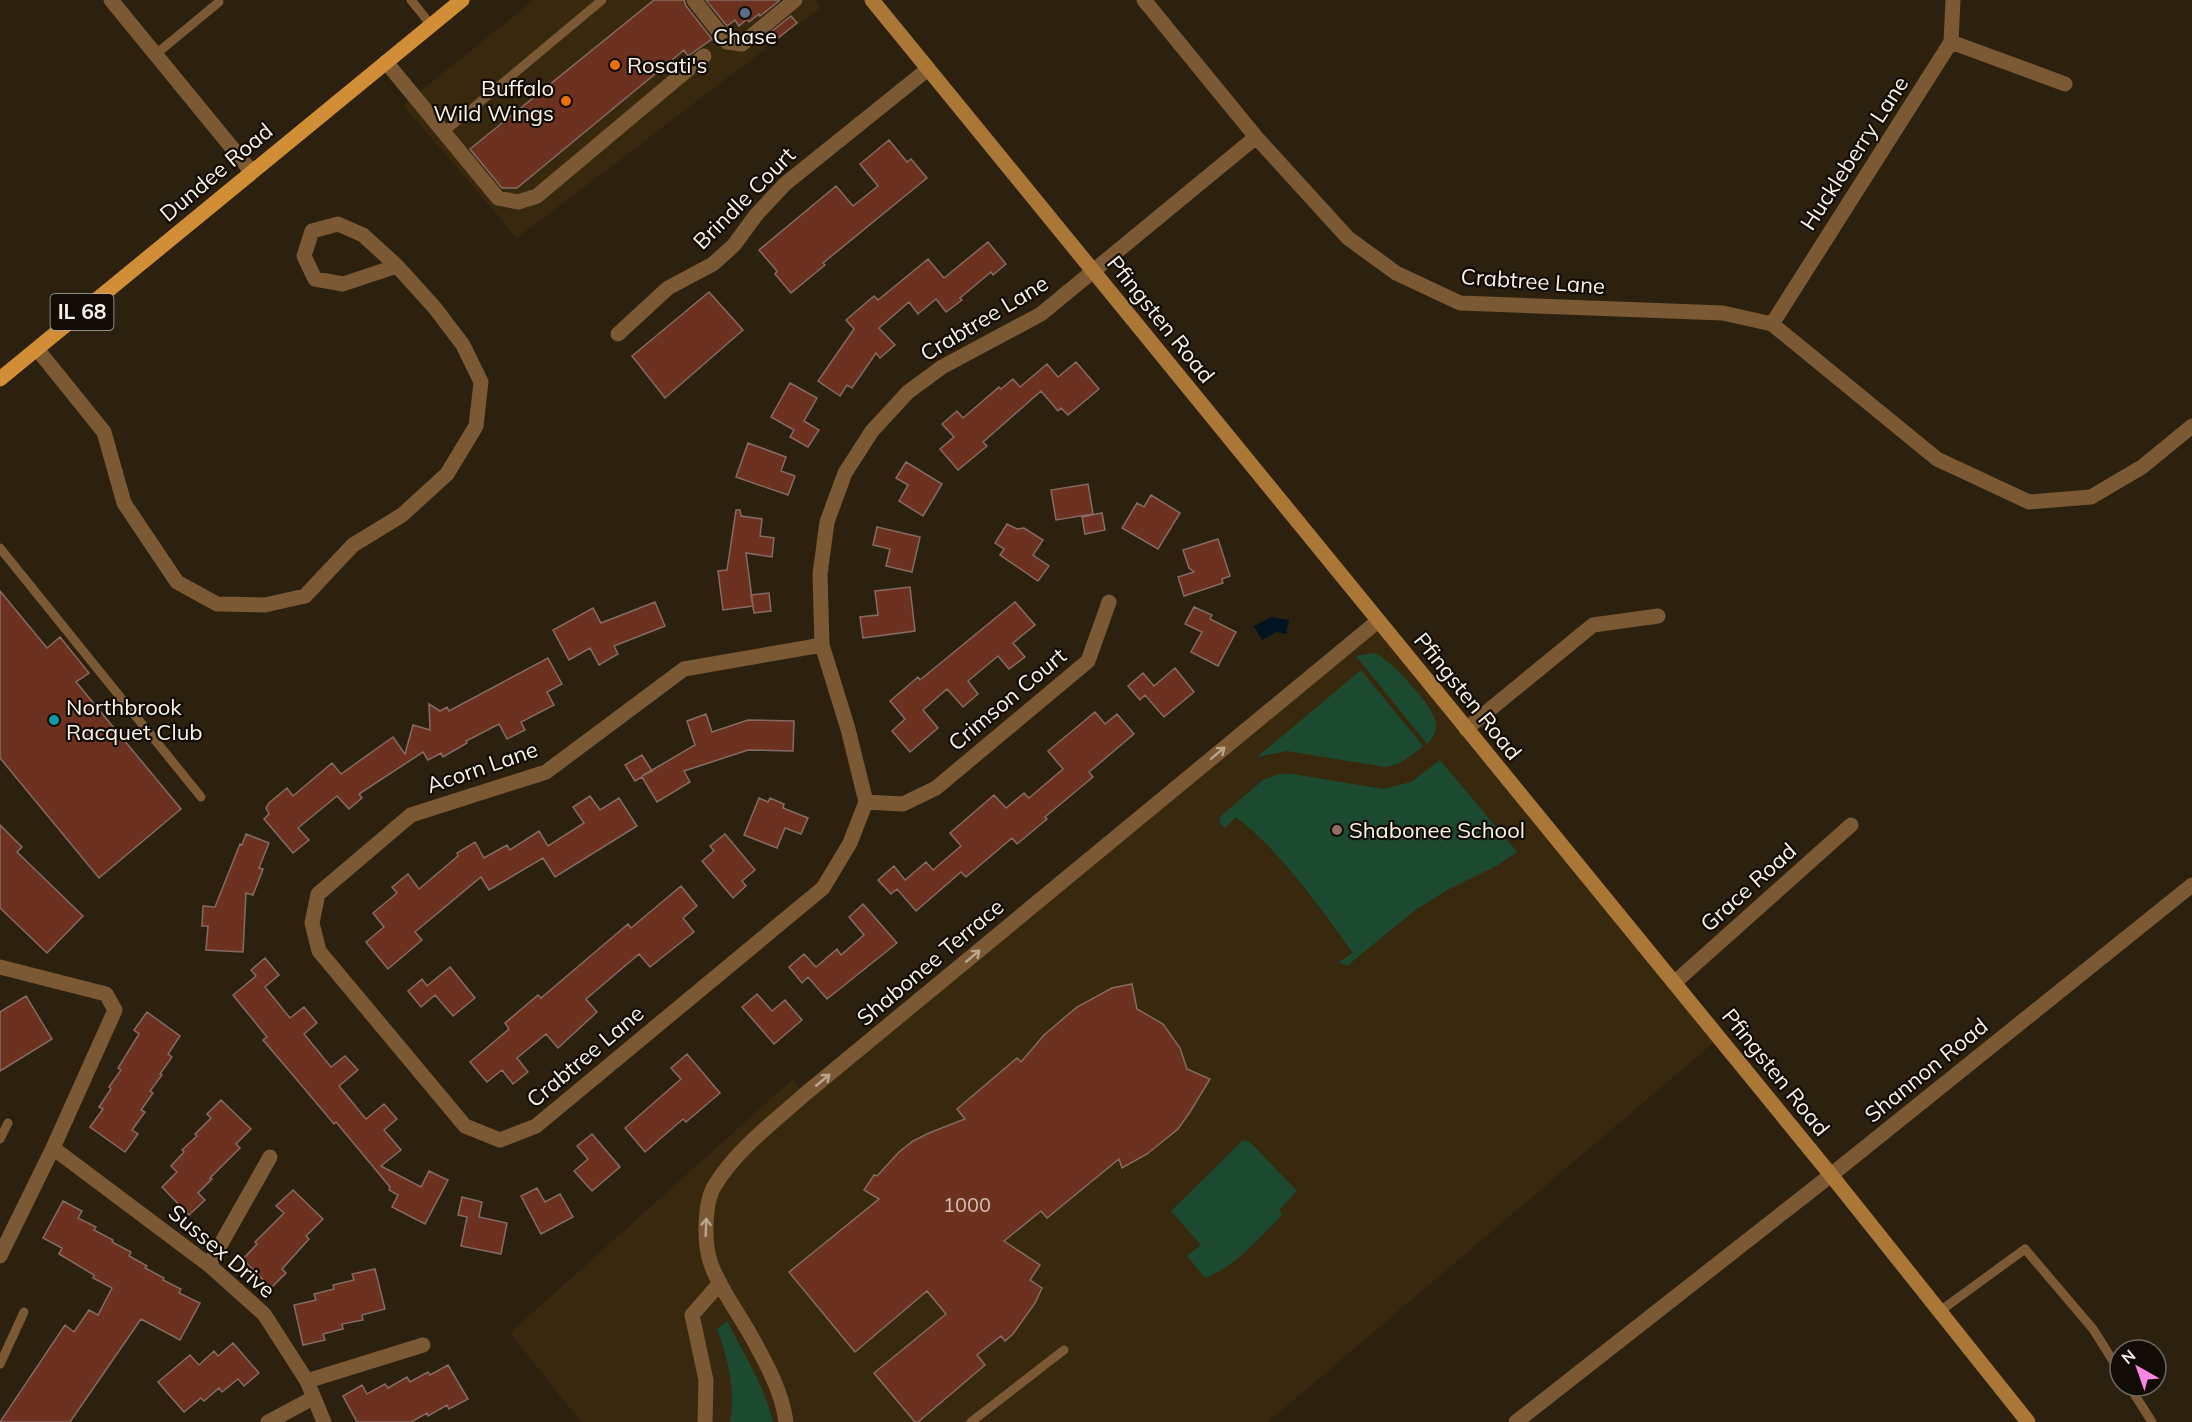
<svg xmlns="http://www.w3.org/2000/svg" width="2192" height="1422" font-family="Mulish,sans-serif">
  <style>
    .built { fill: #37280e }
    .green { fill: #1c4a30 }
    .water { fill: #00131e }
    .building { fill: #6d311f; stroke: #856b64; stroke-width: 1.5 }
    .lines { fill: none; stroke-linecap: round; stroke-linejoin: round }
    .lane { stroke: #7a5934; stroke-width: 9 }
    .street { stroke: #7a5934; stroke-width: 15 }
    .secondary { stroke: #ab7737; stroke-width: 15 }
    .primary { stroke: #d18e37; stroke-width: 15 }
    .oneway { stroke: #baa68e }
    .service-dot { fill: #5c6f8a; stroke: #110c05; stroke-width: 2 }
    .food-dot { fill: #e8710a; stroke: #110c05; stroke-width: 2 }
    .culture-dot { fill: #0f9aa8; stroke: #110c05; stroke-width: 2 }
    .education-dot { fill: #8d6e63; stroke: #110c05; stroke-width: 2 }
    .labels { text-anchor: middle; stroke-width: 4.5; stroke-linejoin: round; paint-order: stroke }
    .number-label { font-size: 20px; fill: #d7c2b5 }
    .shield { fill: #110c05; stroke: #b4aea3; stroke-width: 1.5 }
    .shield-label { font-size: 21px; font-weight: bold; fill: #faf3e7 }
    .poi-label { font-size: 22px; fill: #faf3e7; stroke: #110c05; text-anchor: start }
    .street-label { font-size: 22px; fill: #faf3e7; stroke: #110c05 }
  </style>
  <rect width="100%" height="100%" fill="#2c210e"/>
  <path class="built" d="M534 0H815L821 7 517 238 403 105Z
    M1378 621 1719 1038 1268 1422H581L510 1333 793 1079 805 1094Z"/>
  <path class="green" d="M1374 653C1389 657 1435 708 1436 723 1437 732 1433 738 1427 744L1356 656Z
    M1361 670 1423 746C1411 756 1401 765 1385 767L1287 751 1257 757Z
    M1440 760 1517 852 1498 865 1449 889 1414 911 1347 966 1339 962 1353 953C1318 905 1283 854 1236 817L1225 828 1220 823V817L1263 780 1278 774H1293L1383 789 1411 782Z
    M1243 1140 1250 1142 1297 1191 1279 1210 1282 1215C1259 1238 1236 1266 1205 1278L1187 1256 1201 1245 1171 1211Z
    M727 1321C744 1354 764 1385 773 1422H730C736 1393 728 1357 717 1329Z"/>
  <path class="water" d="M1271 617 1289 620 1286 634 1277 632 1262 640 1254 626Z"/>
  <path class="building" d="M654 0H684L686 6 712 39 688 56 684 50 517 188H502L470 149Z
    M706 0H779V1L760 16 759 14 749 22 747 19 739 26 735 20 727 26Z
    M791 16 797 23 778 38 772 31Z
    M889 140 907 162 911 159 927 178 823 263 825 265 791 293 775 274 777 271 759 250 836 186 853 206 878 186 860 164Z
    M988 242 1006 264 993 275 991 272 960 298 962 300 946 312 936 299 918 314 909 302 879 328 895 345 880 358 876 353 852 388 847 385 840 396 818 381 854 329 846 320 874 296 878 300 928 259 944 278Z
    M709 292 743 330 665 398 632 356Z
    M1076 362 1099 389 1068 415 1061 408 1058 411 1041 391 983 442 987 446 958 470 940 449 954 437 942 424 957 411 963 418 999 387 1001 389 1013 379 1020 387 1047 364 1058 377Z
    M790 383 817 398 804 421 819 430 808 447 790 437 794 430 771 417Z
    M748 443 786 457 781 471 795 476 788 495 736 477Z
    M906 462 942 484 923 516 899 501 908 485 896 478Z
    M1088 484 1093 514 1056 520 1051 490Z
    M1151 495 1180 513 1158 549 1122 528 1137 503 1144 507Z
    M736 510H740L741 516 762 519 760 536 774 538 772 557 746 553 753 606 723 610 718 571 727 570Z
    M1102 513 1105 530 1085 534 1082 517Z
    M1007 524 1017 529 1024 528 1043 540 1033 555 1049 566 1038 581 1000 555 1004 549 995 543Z
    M877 527 920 537 912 572 886 566 890 549 873 545Z
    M1218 539 1230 576 1222 579 1223 583 1184 596 1178 577 1194 572 1189 568 1183 550Z
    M910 587 915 631 863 638 860 617 878 615 875 591Z
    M0 591 47 648 60 637 89 673 76 682 181 809 99 878 0 758Z
    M769 593 771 611 754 613 751 595Z
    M655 602 665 626 614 646 618 654 599 665 590 648 569 660 553 630 593 608 601 623Z
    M1015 602 1035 625 1013 643 1025 657 1009 669 998 656 968 681 978 694 963 707 947 689 923 710 938 728 910 752 892 731 905 719 890 701 918 677 920 680Z
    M1194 607 1212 615 1210 619 1236 632 1218 666 1191 652 1202 632 1185 624Z
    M548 658 562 684 547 692 554 705 521 722 525 730 507 739 499 724 466 741 467 743 443 757 441 753 428 760 423 752 359 794 362 798 349 809 337 796 298 828 309 840 293 853 264 819 269 814 266 808 269 803 287 788 293 796 332 763 341 774 393 737 405 754 413 725 430 730 429 704 440 711 447 707 449 711Z
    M1175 668 1194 692 1164 717 1145 695 1140 700 1128 686 1143 673 1154 686Z
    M1095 712 1105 724 1117 714 1134 734 1089 772 1093 777 1045 817 1047 819 1017 844 1012 838 966 877 961 872 916 911 897 889 891 894 878 880 894 866 905 880 926 862 933 870 961 846 950 833 994 795 1006 808 1024 793 1029 798 1063 769 1048 751Z
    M706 714 712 732 748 720 794 721 793 751 748 750 684 771 690 782 657 802 642 777 635 781 625 765 642 755 652 771 642 776 695 745 687 721Z
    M590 796 600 810 619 798 637 826 555 877 543 858 489 890 481 877 415 932 422 940 388 969 366 942 384 927 373 913 397 893 392 887 408 874 419 889 458 856 457 853 475 842 484 858 507 845 510 850 539 831 548 846 584 823 573 807Z
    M759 798 768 802 770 798 784 804 783 808 808 818 801 834 785 828 777 848 744 835Z
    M0 825 22 847 17 852 83 916 47 953 0 908Z
    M246 834 269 843 259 868 263 869 253 895 246 893 243 952 206 950 208 926H202L203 906 215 907 240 844 242 845Z
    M725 834 755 870 742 881 746 886 733 898 702 861 714 851 710 846Z
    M681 886 697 906 683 918 694 932 650 967 639 954 586 999 597 1012 558 1048 546 1034 517 1058 528 1072 513 1084 502 1070 487 1082 470 1062 509 1029 505 1023 538 995 541 998 628 924 631 928Z
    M863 904 897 943 827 999 808 977 802 983 789 967 804 954 816 967 837 949 841 955 864 935 849 917Z
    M265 958 279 975 265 987 290 1018 304 1007 317 1023 304 1034 331 1067 345 1056 358 1070 339 1086 366 1119 384 1104 397 1119 384 1130 401 1150 381 1166 421 1187 429 1171 448 1180 425 1224 392 1207 398 1195 389 1190 390 1187 336 1122 334 1124 292 1074 263 1040 267 1037 233 995 256 976 251 970Z
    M450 967 475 998 453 1016 435 995 421 1007 408 991 422 979 427 986Z
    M1132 984 1137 1009 1163 1024 1180 1048 1187 1069 1210 1079 1190 1112 1178 1129 1162 1142 1147 1154 1122 1168 1119 1159 1047 1218 1041 1211 1004 1241 1040 1265 1030 1280 1042 1288 1035 1303 1013 1334 1005 1341 1001 1336 977 1355 985 1365 918 1422H915L874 1373 946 1314 927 1291 855 1352 789 1272 879 1199 864 1190 874 1175 877 1176 899 1152 913 1141 929 1133 965 1119 957 1109 1017 1058 1021 1062 1044 1035 1077 1007 1112 988Z
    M757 994 772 1011 785 1000 802 1020 774 1044 742 1007Z
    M26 996 52 1039 0 1071V1012Z
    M147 1012 180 1036 168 1054 172 1057 160 1074 162 1075 150 1091 153 1093 141 1110 145 1112 132 1130 138 1134 125 1152 90 1127 103 1109 99 1107 111 1089 109 1087 121 1070 118 1068 139 1034 134 1030Z
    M687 1054 720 1093 686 1122 683 1119 645 1152 625 1128 681 1079 671 1068Z
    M221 1100 251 1129 236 1144 240 1148 210 1178 212 1179 198 1193 205 1200 189 1215 162 1187 177 1172 171 1166 184 1152 182 1150 197 1136 195 1134 211 1118 207 1114Z
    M592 1134 620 1167 592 1191 574 1171 588 1159 577 1146Z
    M537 1188 545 1202 560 1194 573 1217 541 1234 521 1196Z
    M293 1190 323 1219 306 1236 309 1239 282 1269 286 1273 271 1288 243 1259 257 1244 255 1242 284 1213 276 1206Z
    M462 1197 482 1202 479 1217 507 1223 501 1254 461 1246 467 1217 458 1215Z
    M63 1201 82 1211 78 1218 96 1227 94 1230 113 1240 112 1242 131 1252 129 1256 147 1266 145 1268 164 1278 163 1280 181 1289 179 1293 200 1303 180 1340 141 1319 70 1422H0L65 1325 74 1332 89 1310 98 1315 112 1288 93 1278 94 1275 59 1254 62 1248 43 1238Z
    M375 1269 385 1309 362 1315 363 1320 342 1324 343 1329 323 1334 325 1340 303 1345 294 1305 316 1300 314 1294 334 1289 333 1285 354 1280 352 1274Z
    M233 1343 259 1373 244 1386 238 1379 222 1392 219 1388 204 1401 201 1398 184 1412 158 1382 190 1355 199 1365 214 1351 218 1356Z
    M448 1365 468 1399 449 1409 447 1405 428 1416 427 1413 411 1422H357L343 1396 362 1385 367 1394 385 1384 388 1388 407 1377 410 1382 428 1372 430 1375Z"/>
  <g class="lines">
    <path class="lane" d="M411 0 431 25
      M156 54 219 2
      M444 132 602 0
      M0 548 201 797
      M0 1139 8 1123
      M1940 1311 2025 1249 2093 1329 2120 1372
      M0 1364 24 1312
      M2129 1386 2152 1422
      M971 1422 1064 1350"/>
    <path class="street" d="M111 0 251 171
      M694 0 727 42 742 44 795 0
      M1144 0 1256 137 1348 238 1396 273 1460 303 1723 313 1772 324 1937 459 2029 502 2091 497 2142 467 2192 426
      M1951 42 2065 84
      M386 62 498 198 518 202 537 196 704 56
      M1772 324 1951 42 1953 0
      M618 334 668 288 713 264 734 245 756 215 785 184 928 69
      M37 349 104 432 124 503 177 582 217 604 265 605 305 596 353 545 402 515 447 474 476 426 481 382 463 345 435 308 397 266 363 235 338 224 312 231 304 256 315 279 343 284 397 266
      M822 645 684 669 546 772 411 815 318 894 312 923 319 951 465 1126 500 1140 536 1126 823 888 850 843 866 802 848 729 822 645 820 574 827 522 845 473 872 431 908 392 942 367 1041 314 1256 137
      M1466 729 1593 625 1658 616
      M866 802 903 804 936 788 1088 661 1109 602
      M0 967 106 994 115 1010 53 1148 0 1256
      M1674 983 1851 825
      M53 1148 209 1265 264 1314 307 1381 324 1422
      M209 1265 270 1157
      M307 1381 423 1345
      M268 1422 313 1398
      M705 1422 706 1380 692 1315 720 1283
      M786 1422C782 1391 765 1361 750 1334 738 1313 716 1282 710 1261 704 1242 704 1202 715 1185 737 1149 774 1122 805 1094L1378 621
      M1516 1422 1831 1175 2192 885"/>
    <path class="secondary" d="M872 0 1831 1175 2028 1422"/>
    <path class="primary" d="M0 379 462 0"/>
  </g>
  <defs><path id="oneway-shaft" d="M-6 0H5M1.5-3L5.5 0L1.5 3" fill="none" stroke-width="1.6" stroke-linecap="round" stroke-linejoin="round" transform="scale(1.5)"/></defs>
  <g class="oneway">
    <use href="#oneway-shaft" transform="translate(1218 753) rotate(-39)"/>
    <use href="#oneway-shaft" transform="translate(973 956) rotate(-40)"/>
    <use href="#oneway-shaft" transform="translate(823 1080) rotate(-40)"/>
    <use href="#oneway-shaft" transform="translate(706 1227) rotate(-88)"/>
  </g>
  <circle class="service-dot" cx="745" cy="13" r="6"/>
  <g class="food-dot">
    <circle cx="615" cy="65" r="6"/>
    <circle cx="566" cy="101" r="6"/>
  </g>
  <circle class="culture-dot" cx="54" cy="720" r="6"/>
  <circle class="education-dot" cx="1337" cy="830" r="6"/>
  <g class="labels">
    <g class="number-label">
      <text x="967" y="1212">1000</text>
    </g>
    <rect class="shield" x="50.5" y="294" width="63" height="36" rx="4.5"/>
    <g class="shield-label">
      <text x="82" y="319">IL 68</text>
    </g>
    <g class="poi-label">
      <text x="745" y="44" text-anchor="middle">Chase</text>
      <text x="627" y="73">Rosati's</text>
      <text x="554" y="96" text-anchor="end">Buffalo<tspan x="554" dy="25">Wild Wings</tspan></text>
      <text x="66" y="715">Northbrook<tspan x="66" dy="25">Racquet Club</tspan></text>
      <text x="1349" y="838">Shabonee School</text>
    </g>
    <g class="street-label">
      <text transform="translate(1854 153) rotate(-57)" y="8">Huckleberry Lane</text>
      <text transform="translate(216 172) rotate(-40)" y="8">Dundee Road</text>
      <text transform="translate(744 198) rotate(-45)" y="8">Brindle Court</text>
      <text transform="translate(1533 281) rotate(4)" y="8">Crabtree Lane</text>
      <text transform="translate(984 318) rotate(-31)" y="8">Crabtree Lane</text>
      <text transform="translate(1161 319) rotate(51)" y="8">Pfingsten Road</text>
      <text transform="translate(1468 696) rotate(51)" y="8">Pfingsten Road</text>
      <text transform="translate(1007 699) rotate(-40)" y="8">Crimson Court</text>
      <text transform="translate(482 767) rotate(-19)" y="8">Acorn Lane</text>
      <text transform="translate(1748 887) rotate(-42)" y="8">Grace Road</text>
      <text transform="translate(930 962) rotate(-40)" y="8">Shabonee Terrace</text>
      <text transform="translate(585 1056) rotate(-40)" y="8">Crabtree Lane</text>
      <text transform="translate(1926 1070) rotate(-39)" y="8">Shannon Road</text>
      <text transform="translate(1776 1072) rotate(51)" y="8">Pfingsten Road</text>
      <text transform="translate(222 1251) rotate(40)" y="8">Sussex Drive</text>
    </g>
  </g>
  <g transform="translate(2138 1368) rotate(320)"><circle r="28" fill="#110c05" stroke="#6e685f" stroke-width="1.5"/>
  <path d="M0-4.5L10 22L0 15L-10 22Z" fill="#fc86e4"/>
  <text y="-9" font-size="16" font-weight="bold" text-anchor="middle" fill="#faf3e7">N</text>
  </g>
</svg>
